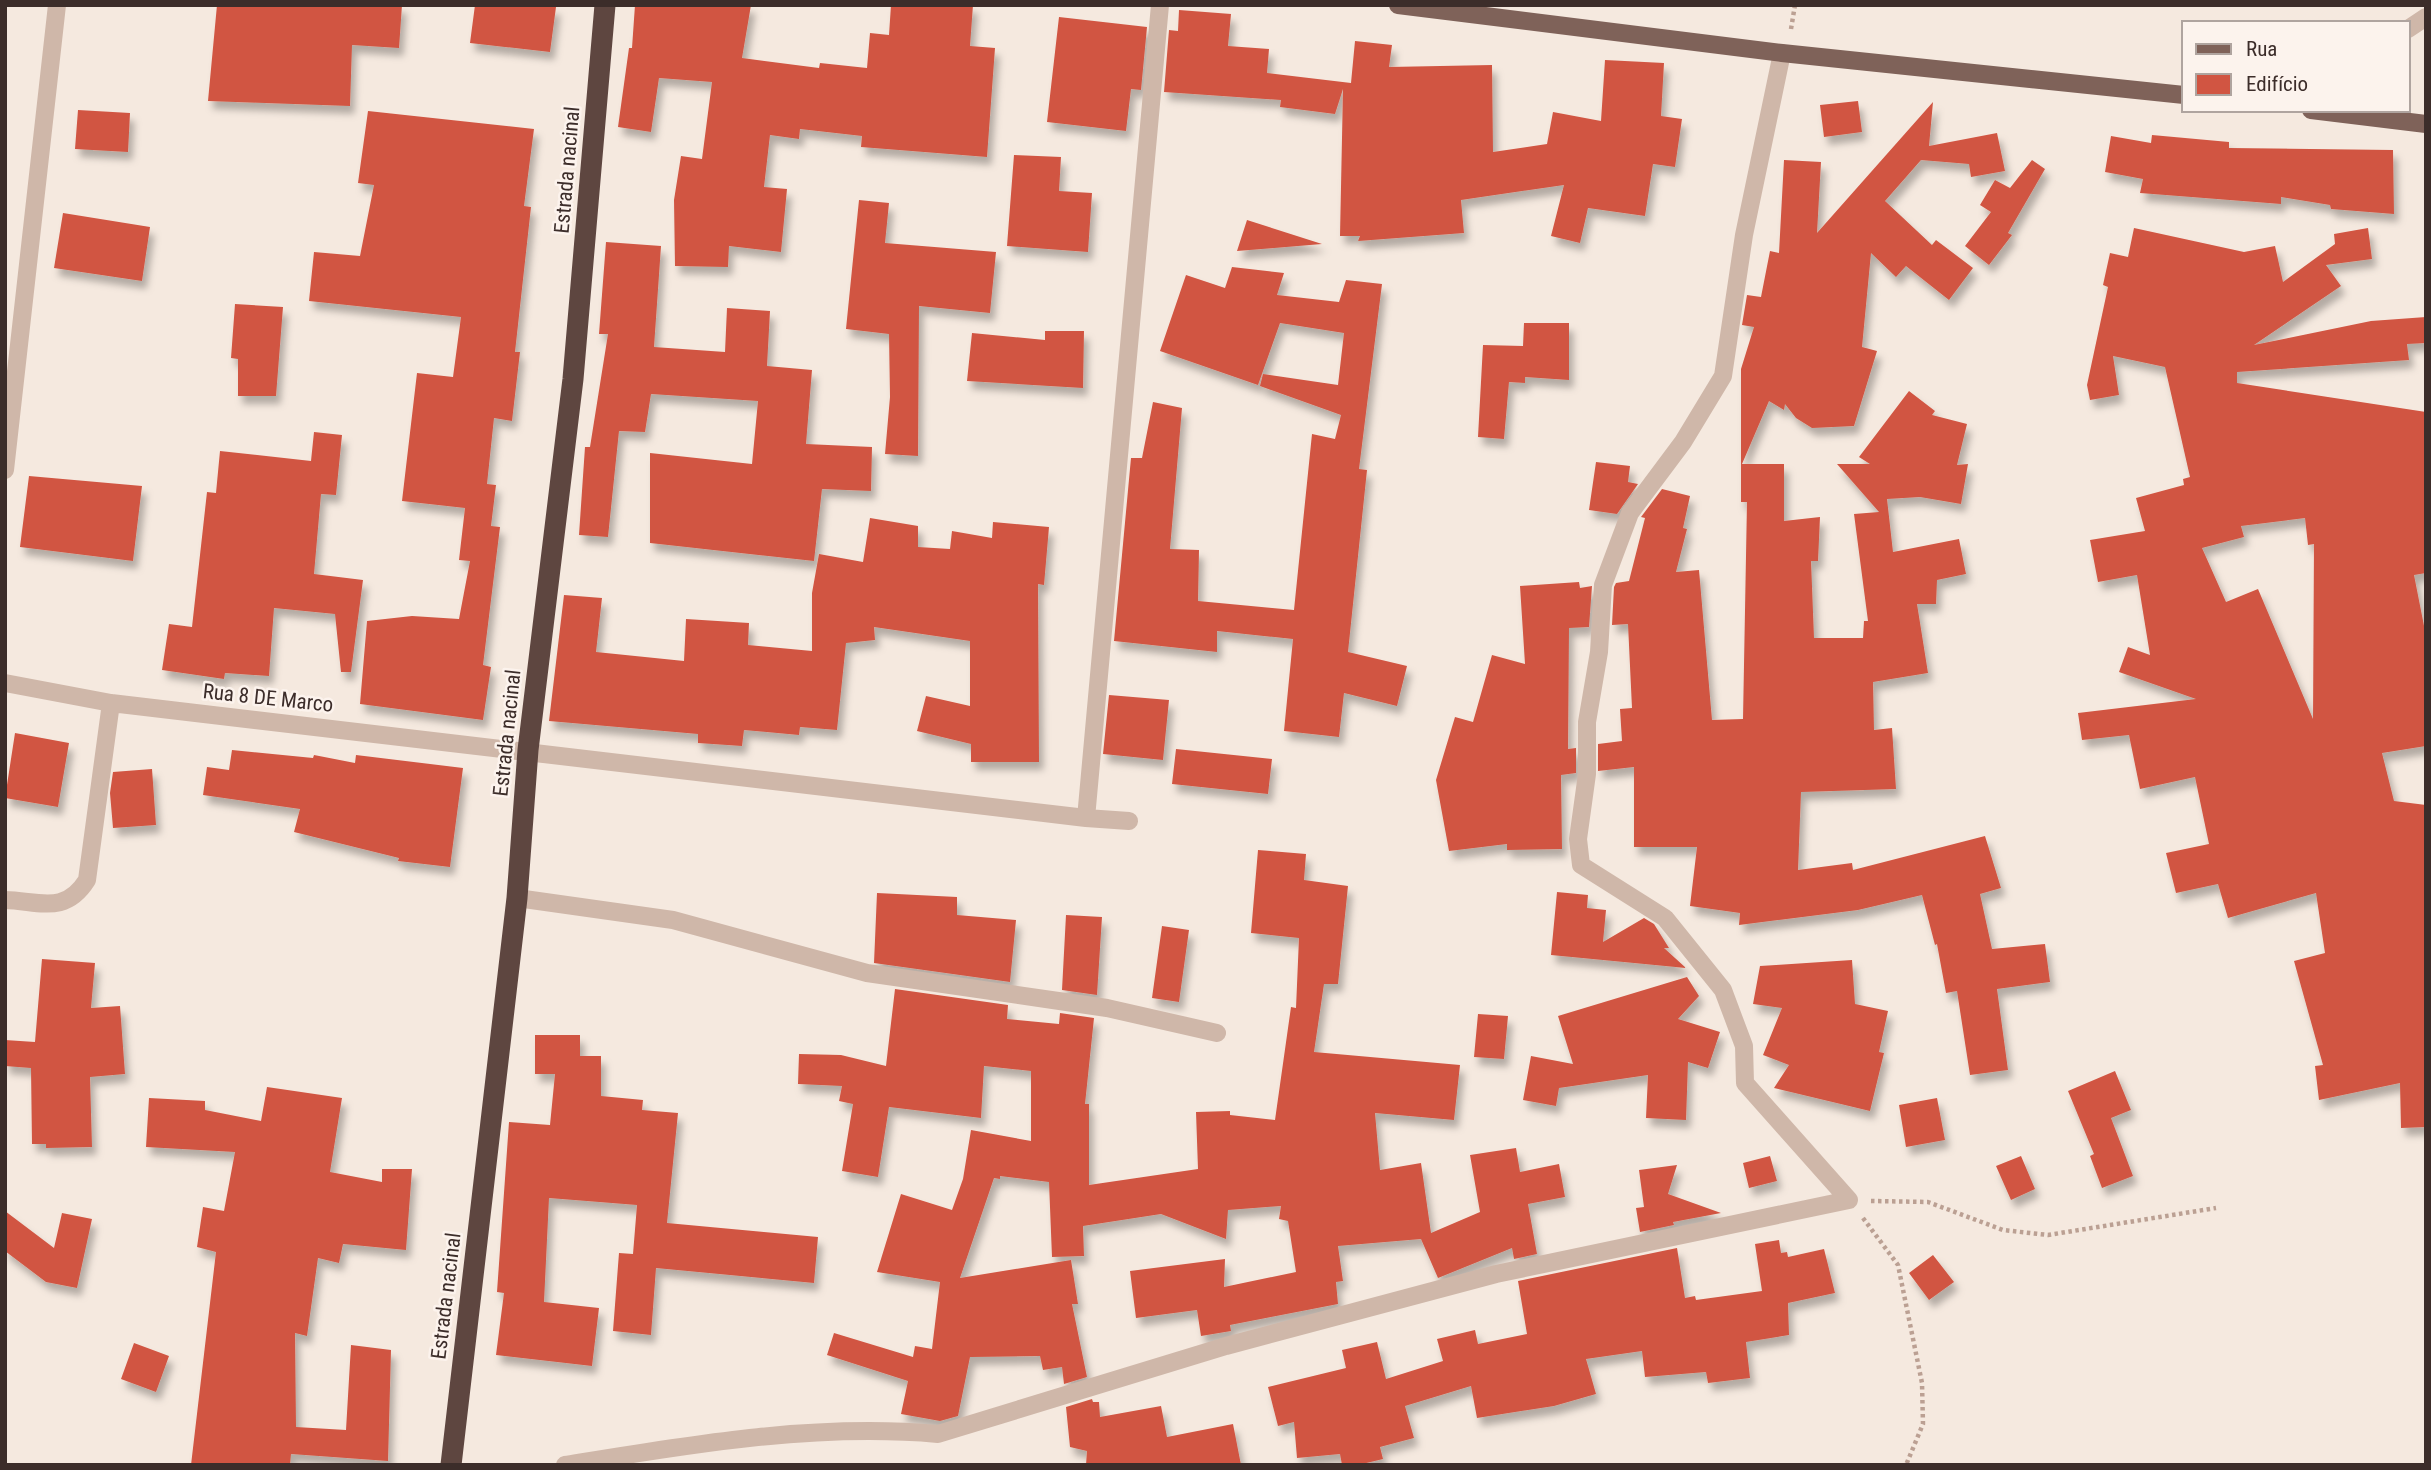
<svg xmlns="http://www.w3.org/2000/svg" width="2431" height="1470" font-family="'Roboto Condensed',sans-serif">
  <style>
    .building { fill: #d15542; fill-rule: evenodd; filter: url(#shadow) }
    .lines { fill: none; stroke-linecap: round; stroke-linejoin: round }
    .path { stroke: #bba093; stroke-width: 4.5; stroke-dasharray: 3.5 3.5; stroke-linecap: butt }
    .minor { stroke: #cfb7a9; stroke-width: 18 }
    .major { stroke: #7f6259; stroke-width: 18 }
    .highway { stroke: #5e4640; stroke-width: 21 }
    .labels { text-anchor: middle; stroke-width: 5; stroke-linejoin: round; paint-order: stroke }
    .street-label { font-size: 21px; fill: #3c2d2a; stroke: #fcf3ed }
  </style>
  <defs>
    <filter id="shadow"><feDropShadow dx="4.5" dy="8" stdDeviation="3.5" flood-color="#0004"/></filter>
  </defs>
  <rect width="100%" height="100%" fill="#f5e9df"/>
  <path class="building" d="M217 5H402L399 48 352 45 350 106 208 101Z
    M475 5 556 7 550 52 470 43Z
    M635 5H751L742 58 819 68 820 63 867 68 870 33 889 35 891 5H973L970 46 995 48 987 157 861 147 862 136 800 129 799 139 770 135 764 187 787 189 781 252 729 246 728 267 675 266 674 200 681 156 702 159 712 82 659 78 651 132 618 127 629 48H632Z
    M1179 10 1231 14 1228 46 1269 49 1267 73 1351 83 1355 41 1392 45 1389 67 1492 65 1493 152 1547 144 1553 112 1601 121 1605 60 1664 63 1661 116 1682 119 1675 167 1653 164 1645 216 1588 208 1580 243 1551 236 1564 185 1461 200 1464 233 1358 241 1360 236H1340L1343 89 1335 114 1280 107 1281 100 1164 92 1169 30 1178 31Z
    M1059 17 1147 27 1141 90 1131 89 1126 131 1047 122Z
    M1858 101 1862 132 1824 137 1820 105Z
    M1933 102 1929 146 1997 133 2005 171 1971 177 1969 164 1921 160 1885 201 1932 245 1936 240 1973 268 1949 300 1906 266 1896 277 1871 253 1862 347 1877 351 1854 426 1812 428 1796 418 1785 404 1784 410 1769 401 1742 464H1784V521L1820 517 1818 561H1811L1814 638H1863L1864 621H1868L1854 514 1879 512 1837 464H1870L1859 457 1909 391 1935 411 1932 415 1967 424 1957 465 1968 464 1961 504 1920 497 1887 499 1893 552 1959 539 1966 574 1937 580 1936 604H1917L1928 673 1873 682 1874 730 1892 728 1896 789 1801 792 1798 870 1852 863 1853 870 1985 836 2001 888 1980 894 1992 949 2045 944 2050 982 1997 989 2008 1070 1970 1075 1957 991 1946 993 1937 944 1935 945 1922 895 1858 910 1739 925 1740 913 1690 906 1697 847H1634V767L1598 771V744L1622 741 1620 709 1632 708 1628 624 1612 625 1614 587 1616 583 1629 581 1645 518 1641 517 1662 489 1690 496 1683 528 1687 529 1676 572 1699 570 1712 720 1743 719 1747 502H1741V369L1754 327 1742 325 1747 295 1761 297 1770 251 1779 253 1784 160 1821 162 1817 233Z
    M78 110 130 113 128 152 75 149Z
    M368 111 534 129 524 206 531 207 515 352H520L512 421 494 418 487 484 496 485 491 526 500 527 483 665 491 667 483 720 360 704 367 621 412 616 459 619 470 561 459 560 465 508 402 501 417 373 453 377 461 317 309 301 314 252 360 256 374 185 358 183Z
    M2152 135 2229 142V148L2393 150 2394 214 2331 209 2330 205 2281 197V204L2140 193 2143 179 2105 172 2111 136 2151 143Z
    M1014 155 1061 157 1059 191 1092 193 1088 252 1007 246Z
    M2032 160 2045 169 2008 233 2012 235 1989 265 1965 246 1991 212 1980 205 1995 180 2010 188Z
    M859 200 889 203 885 243 996 252 990 313 919 306 918 456 885 454 890 397 889 334 846 329Z
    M63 213 150 227 142 281 54 268Z
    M1247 220 1322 244 1237 251Z
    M2134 228 2244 252 2275 246 2283 282 2335 244 2334 234 2368 228 2372 259 2326 265 2341 286 2254 345 2371 321 2426 317V343L2407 344 2409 360 2237 372V383L2426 412V573L2414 575 2426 636V746L2382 753 2394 801 2426 805V1127L2401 1128 2400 1083 2319 1100 2315 1066 2323 1065 2294 961 2325 953 2316 893 2228 918 2218 884 2176 893 2166 853 2209 844 2195 777 2140 789 2129 735 2082 740 2078 713 2196 699 2119 672 2128 647 2150 655 2137 575 2098 582 2090 540 2145 531 2136 498 2184 485 2183 479 2190 477 2165 367 2113 356 2119 395 2090 400 2087 385 2108 287 2103 285 2110 253 2128 257ZM2305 518 2308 545 2314 544 2313 719 2258 589 2226 602 2202 548 2244 537 2241 526Z
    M606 242 661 246 654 347 725 352 727 308 770 311 767 366 812 370 806 444 872 447 871 491 822 489 814 561 650 543V453L752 464 758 401 651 394 645 432 619 431 608 537 579 535 585 447H590L608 334H599Z
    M1232 267 1284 273 1277 295 1339 302 1346 280 1382 284 1359 469 1367 470 1348 652 1407 666 1397 706 1344 693 1339 737 1284 731 1293 639 1217 631V652L1114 641 1131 458H1142L1153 402 1182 408 1170 549 1199 550 1198 601 1294 610 1312 434 1335 439 1341 415 1260 386 1263 374 1338 385 1344 333 1280 323 1258 385 1160 351 1186 275 1225 288Z
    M235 304 283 307 276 396H238V359L231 358Z
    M1524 323H1569V380L1525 377V383L1509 382 1504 439 1478 437 1483 345 1523 346Z
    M1045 331H1084L1083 388 967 381 972 333 1045 340Z
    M314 432 342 435 336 495 321 494 314 574 363 580 351 672H341L335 614 274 608 269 676 225 673 224 679 162 670 169 624 192 627 207 492 216 493 220 451 311 461Z
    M1596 462 1630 466 1628 482 1638 484 1617 514 1589 510Z
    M29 476 142 486 133 561 20 547Z
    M870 518 918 526V547L950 549 952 531 992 538 993 522 1049 527 1044 585 1038 584 1039 762H971V744L917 731 926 696 970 706V641L874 627 875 640 846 643 837 730 800 727 799 735 744 730 742 746 698 743V734L549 721 564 595 602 598 596 652 684 661 686 619 749 623 748 645 812 651V593L819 554 863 562Z
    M1579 582 1580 588 1592 586 1589 627 1569 628 1568 749 1576 748V773L1561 775 1562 849 1507 850V844L1449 851 1436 780 1455 717 1473 722 1492 655 1525 664 1520 586Z
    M1109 695 1169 700 1163 760 1103 754Z
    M15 733 69 743 58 807 5 798Z
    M1176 749 1272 759 1268 794 1172 784Z
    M232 750 313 758 314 755 355 763 356 755 463 768 450 867 398 861 399 858 294 832 300 809 203 795 207 767 229 770Z
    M152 769 156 825 113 828 110 793 113 772Z
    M1258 850 1306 854 1304 880 1348 886 1338 984H1324L1314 1052 1460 1065 1454 1120 1375 1113 1380 1170 1421 1163 1431 1233 1480 1212 1470 1155 1516 1148 1520 1172 1559 1164 1565 1197 1528 1204 1537 1254 1514 1259 1512 1248 1438 1278 1421 1239 1338 1246 1343 1281 1336 1282 1338 1304 1230 1325 1231 1331 1201 1336 1197 1310 1136 1318 1130 1271 1225 1259 1224 1287 1296 1272 1288 1221 1279 1219 1281 1206 1228 1210 1226 1239 1161 1214 1083 1226 1084 1256 1052 1257 1049 1182 1000 1176V1179L994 1178 960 1278 1071 1260 1078 1304H1072L1087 1377 1064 1384 1062 1367 1043 1370 1040 1356 970 1357 958 1416 940 1421 901 1414 908 1381 827 1355 834 1333 913 1357 915 1346 932 1349 940 1282 877 1272 901 1194 952 1210 963 1179 971 1130 1031 1141V1071L984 1066 981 1118 889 1107 878 1177 842 1171 853 1104 839 1101 842 1086 798 1084 799 1054 841 1055 886 1066 895 989 1008 1005 1007 1019 1059 1024 1060 1013 1094 1018 1085 1104H1089V1185L1198 1169 1196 1112 1230 1111V1115L1275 1120 1291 1007 1296 1008 1299 938 1251 933Z
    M1557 892 1588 895 1587 908 1606 910 1603 942 1644 918 1654 924 1669 948H1664L1686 968 1551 955Z
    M877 893 957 897V915L1016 920 1010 982 874 963Z
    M1066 915 1102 917 1097 995 1062 990Z
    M1162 926 1189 930 1179 1002 1152 998Z
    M42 959 95 963 91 1008 120 1006 125 1074 90 1077 92 1147 46 1148V1144H32L31 1068 5 1066V1040L35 1042Z
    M1852 960 1855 1004 1888 1011 1879 1052 1884 1053 1870 1111 1774 1088 1789 1065 1763 1055 1782 1008 1753 1004 1760 966Z
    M1687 977 1699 996 1678 1019 1720 1032 1708 1068 1688 1062 1686 1120 1646 1118 1648 1075 1559 1088 1556 1106 1523 1100 1531 1056 1573 1064 1558 1016Z
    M1478 1014 1508 1016 1504 1059 1474 1057Z
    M535 1035H580V1056H601V1096L643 1100 642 1110 678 1113 667 1223 818 1237 814 1283 656 1268 651 1335 613 1331 619 1253 633 1254 637 1205 549 1198 544 1302 599 1308 592 1366 496 1355 504 1293 497 1292 509 1122 550 1125 555 1074H535Z
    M2115 1071 2131 1110 2111 1118 2133 1176 2102 1188 2090 1156 2094 1154 2068 1091Z
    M267 1087 342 1098 330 1172 382 1182V1169H412L406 1250 343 1244 339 1263 318 1258 307 1336 295 1333 296 1427 346 1430 351 1345 391 1350 388 1461 291 1454 290 1465H191L216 1252 197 1247 203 1207 224 1211 235 1152 146 1147 149 1098 205 1101V1110L261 1121Z
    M1937 1098 1945 1140 1906 1147 1899 1105Z
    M1770 1156 1777 1181 1749 1188 1743 1163Z
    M2021 1156 2035 1189 2011 1200 1996 1166Z
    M1677 1165 1668 1194 1721 1213 1673 1222 1674 1225 1640 1232 1636 1208 1644 1207 1639 1170Z
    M5 1211 54 1248 62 1213 92 1219 77 1288 46 1282 5 1251Z
    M1779 1240 1781 1253 1787 1252 1788 1257 1824 1249 1835 1293 1788 1303 1789 1335 1746 1342 1750 1378 1708 1383 1706 1372 1645 1377 1642 1351 1586 1359 1596 1394 1554 1406 1477 1418 1471 1386 1405 1406 1414 1438 1380 1447 1383 1459 1358 1465H1342L1340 1454 1297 1458 1294 1422 1278 1426 1268 1387 1346 1368 1342 1350 1377 1342 1386 1379 1443 1361 1437 1339 1475 1330 1478 1344 1527 1334 1518 1281 1677 1248 1685 1298 1695 1296 1696 1300 1762 1291 1755 1244Z
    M1933 1255 1954 1282 1929 1300 1909 1273Z
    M134 1343 169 1356 156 1392 121 1379Z
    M1092 1399 1093 1402H1099L1100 1417 1161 1406 1167 1437 1233 1424 1241 1465H1086L1087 1451 1070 1447 1066 1407Z"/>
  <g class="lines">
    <path class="path" d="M1791 29 1795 5
      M1871 1201 1928 1202 2003 1230 2048 1235 2216 1208
      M1863 1218 1898 1265 1922 1383 1923 1424 1906 1465"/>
    <path class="minor" d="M2408 29 2426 17
      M1782 53 1744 235 1723 376 1683 442 1630 513 1603 585 1599 652 1587 722V774L1578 839 1581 865 1665 918 1723 990 1744 1046 1745 1083 1849 1200
      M5 470 57 5
      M5 683 111 703 1086 818 1160 5
      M1086 818 1129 821
      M517 898 673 920 867 973 1107 1008 1217 1033
      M5 900C40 901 65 915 87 880L111 703
      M565 1465C687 1445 813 1423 938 1434L1226 1346 1496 1274 1849 1200"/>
    <path class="major" d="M1398 5 1782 53 2184 95
      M2311 110 2426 124"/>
    <path class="highway" d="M451 1465 517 898 528 750 573 379 605 5"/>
  </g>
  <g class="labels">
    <g class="street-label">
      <text transform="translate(567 170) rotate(-85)" y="7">Estrada nacinal</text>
      <text transform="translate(268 698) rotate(6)" y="7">Rua 8 DE Marco</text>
      <text transform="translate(507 733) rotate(-84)" y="7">Estrada nacinal</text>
      <text transform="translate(446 1296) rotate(-83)" y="7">Estrada nacinal</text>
    </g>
  </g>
  <rect width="2431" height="1470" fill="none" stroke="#3c2d2a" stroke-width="14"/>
  <rect x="2182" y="21" width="228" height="91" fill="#fcf3ed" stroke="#afa49f" stroke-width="2"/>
  <rect x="2196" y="44" width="35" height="10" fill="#7f6259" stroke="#afa49f" stroke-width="2"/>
  <text x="2246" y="56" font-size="21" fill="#3c2d2a">Rua</text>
  <rect x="2196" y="74" width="35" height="21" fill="#d15542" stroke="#afa49f" stroke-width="2"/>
  <text x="2246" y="91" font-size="21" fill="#3c2d2a">Edifício</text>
</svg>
